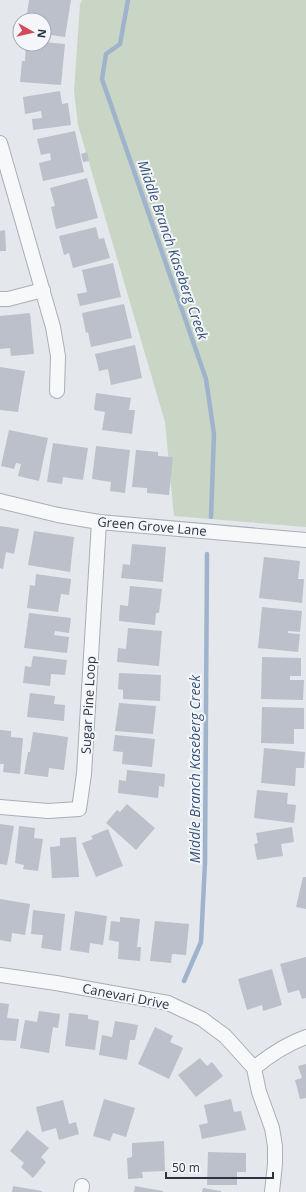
<svg xmlns="http://www.w3.org/2000/svg" width="306" height="1192" font-family="'Open Sans',sans-serif">
  <style>
    .green { fill: #c9d6c5 }
    .lines { fill: none; stroke-linecap: round; stroke-linejoin: round }
    .stream { stroke: #9fb4cc; stroke-width: 4.5 }
    .building { fill: #bbc0ca }
    .minor-casing { stroke: #a9aeb7; stroke-width: 16 }
    .minor { stroke: #f7f8fa; stroke-width: 14 }
    .labels { text-anchor: middle; stroke-width: 4; stroke-linejoin: round; paint-order: stroke }
    .street-label { font-size: 13px; fill: #2b3445; stroke: #f4f6f9 }
    .water-label { font-size: 14px; font-style: italic; fill: #34527a; stroke: #f4f6f9 }
  </style>
  <rect width="100%" height="100%" fill="#e4e7ec"/>
  <path class="green" d="M82 0H306V527L174 516 165 422 78 125 74 91 80 4Z"/>
  <g class="lines">
    <path class="stream" d="M128 0 120 44 106 54 102 79 206 379 214 434 211 517
      M184 981 201 942 205 863 207 554"/>
  </g>
  <path class="building" d="M29 0H71L65 37 44 34V20H26Z
    M44 42 65 44 61 85 20 82 22 61H25L26 44H44Z
    M60 91 62 104 68 103 71 125 33 130 32 119 42 118 41 111 25 114 23 97Z
    M75 131 84 172 43 181 39 163 51 160 50 153 41 155 37 139Z
    M87 152 89 161 83 162 81 154Z
    M87 178 98 218 56 229 51 207 55 206 50 188Z
    M96 227 99 239 104 238 110 258 73 268 69 253 64 255 59 236Z
    M5 230 6 251H0V231Z
    M113 263 121 297 80 306 77 294 87 292 82 270Z
    M124 304 132 338 91 347 88 332 86 333 82 313Z
    M30 313 34 354 11 356 10 348 0 349V316Z
    M135 345 142 378 111 385 108 369 99 371 95 354Z
    M0 367 25 371 18 412 0 410Z
    M96 393 131 398 129 410H135L132 434 102 430 105 412 94 410Z
    M9 430 48 438 39 481 18 476 21 464 16 463 14 469 1 466Z
    M53 443 88 448 83 480 63 477 62 484 47 482Z
    M96 446 130 450 125 493 110 491 111 482 92 479Z
    M136 450 158 452V456L173 457 169 495 147 493V488L132 487Z
    M0 526 19 529 14 554 6 552 3 569 0 568Z
    M34 531 74 537 70 572 28 565Z
    M132 544 166 547 163 582 121 578 123 564 130 565Z
    M264 557 300 561 298 579H304L302 603 259 598Z
    M36 574 71 579 69 595 61 594 58 612 27 608 30 585 35 586Z
    M130 586 162 589 159 613H156L155 625 119 621 120 605 128 606Z
    M262 607 302 611 300 632 288 631V633L300 634 298 652 258 648Z
    M29 613 71 618 69 633 55 631 54 635 69 637 67 653 24 648Z
    M128 628 162 631 159 666 117 662 118 648 126 649Z
    M33 656 67 660 65 675 51 674 50 686 23 683 25 666 31 667Z
    M262 657 301 658V676H290V680H304L303 700 261 699Z
    M119 673 161 675 160 701 123 699V690L118 689Z
    M30 693 55 696 54 704 65 705 64 721 27 717Z
    M119 703 156 706 153 734 115 731Z
    M262 707 304 708V729H294V744L261 743Z
    M0 730 11 731V737L23 738 20 774 3 772 4 764H0Z
    M33 732 68 737 64 770 49 768 48 777 24 774 28 752H30Z
    M115 735 155 739 152 767 122 764 123 752 113 751Z
    M264 748 305 752 304 768H296L295 786 261 783Z
    M127 770 165 774 164 787 159 786 158 798 118 793 119 780 126 781Z
    M257 790 288 793 287 804 296 805 294 823 254 818Z
    M127 804 155 828 136 850 106 823 117 810 120 812Z
    M0 824 14 826 7 865 0 864Z
    M19 826 35 828 34 838 43 839 38 871 23 869 24 865 15 863Z
    M292 827 294 842 281 844 283 856 257 860 254 844 258 843 256 833Z
    M108 829 123 866 96 877 82 843 93 839 91 836Z
    M76 837 79 877 52 878 50 847 60 846V838Z
    M303 877H306V909L296 907Z
    M0 899 30 904 25 935 12 933 11 942 0 940Z
    M33 910 65 914 61 951 41 948 43 935 31 934Z
    M75 911 107 916 103 945 90 943 89 953 70 950Z
    M120 917 140 919 137 947H141L140 961 118 959 119 942 109 940 111 921 120 922Z
    M155 921 189 924 186 955 172 954 171 963 150 961Z
    M306 957V998L302 999 299 990 288 993 280 964Z
    M272 969 282 1005 263 1011 262 1005 247 1010 238 979Z
    M0 1003 9 1004 7 1018 19 1019 16 1041 0 1040Z
    M39 1011 60 1014 58 1028 53 1027 49 1053 20 1048 25 1020 37 1022Z
    M69 1013 88 1015V1019L99 1021 95 1050 65 1046Z
    M115 1021 138 1025 135 1040H130L127 1060 99 1055 102 1035 112 1037Z
    M155 1027 173 1036 170 1042 183 1048 169 1079 138 1064Z
    M200 1058 207 1066 212 1062 223 1076 196 1097 178 1075Z
    M306 1064V1098L300 1099 295 1080 302 1078 298 1066Z
    M104 1099 135 1108 126 1137 113 1133 110 1141 93 1136Z
    M231 1099 234 1112 241 1111 246 1130 202 1139 199 1125 208 1123 204 1105Z
    M63 1100 69 1124 76 1122 79 1134 59 1140 56 1128 42 1132 36 1107Z
    M27 1130 49 1148 41 1157 46 1162 33 1178 21 1167 24 1163 10 1151Z
    M164 1141 165 1171 142 1172 143 1178 128 1179 127 1158 132 1157V1143Z
    M208 1152 246 1153V1172H237V1185H207Z
    M13 1186 42 1191V1192H12Z
    M135 1186 163 1191V1192H134Z
    M203 1188 221 1191V1192H202Z"/>
  <g class="lines">
    <g class="minor-casing">
      <path id="minor" d="M0 143 53 327 58 356 57 391
        M0 299H8L43 290
        M0 501 58 515 99 522 306 540
        M0 807 48 811 79 809 84 774 99 522
        M0 975 56 983 168 1003 202 1019 225 1036 254 1068 259 1092 272 1128 275 1146V1164L272 1192
        M254 1068C270 1055 286 1044 306 1037
        M81 1192 82 1186"/>
    </g>
    <use href="#minor" class="minor"/>
  </g>
  <g class="labels">
    <g class="street-label">
      <text transform="translate(152 526) rotate(5)" y="5">Green Grove Lane</text>
      <text transform="translate(88 705) rotate(-87)" y="5">Sugar Pine Loop</text>
      <text transform="translate(126 996) rotate(11)" y="5">Canevari Drive</text>
    </g>
    <g class="water-label">
      <text transform="translate(173 250) rotate(71)" y="5">Middle Branch Kaseberg Creek</text>
      <text transform="translate(195 769) rotate(-90)" y="5">Middle Branch Kaseberg Creek</text>
    </g>
  </g>
  <g transform="translate(32 32) rotate(98)"><circle r="19" fill="#f4f6f9" stroke="#a4a8b1"/>
  <path d="M0-3L7 15L0 10L-7 15Z" fill="#d1495b"/>
  <text y="-6" font-size="11" font-weight="bold" text-anchor="middle" fill="#2b3445">N</text>
  </g>
  <path d="M166 1172v6h107v-6" fill="none" stroke="#2b3445" stroke-width="2"/>
  <text x="172" y="1172" font-size="12" fill="#2b3445" stroke="#f4f6f9" stroke-width="3" paint-order="stroke">50 m</text>
</svg>
